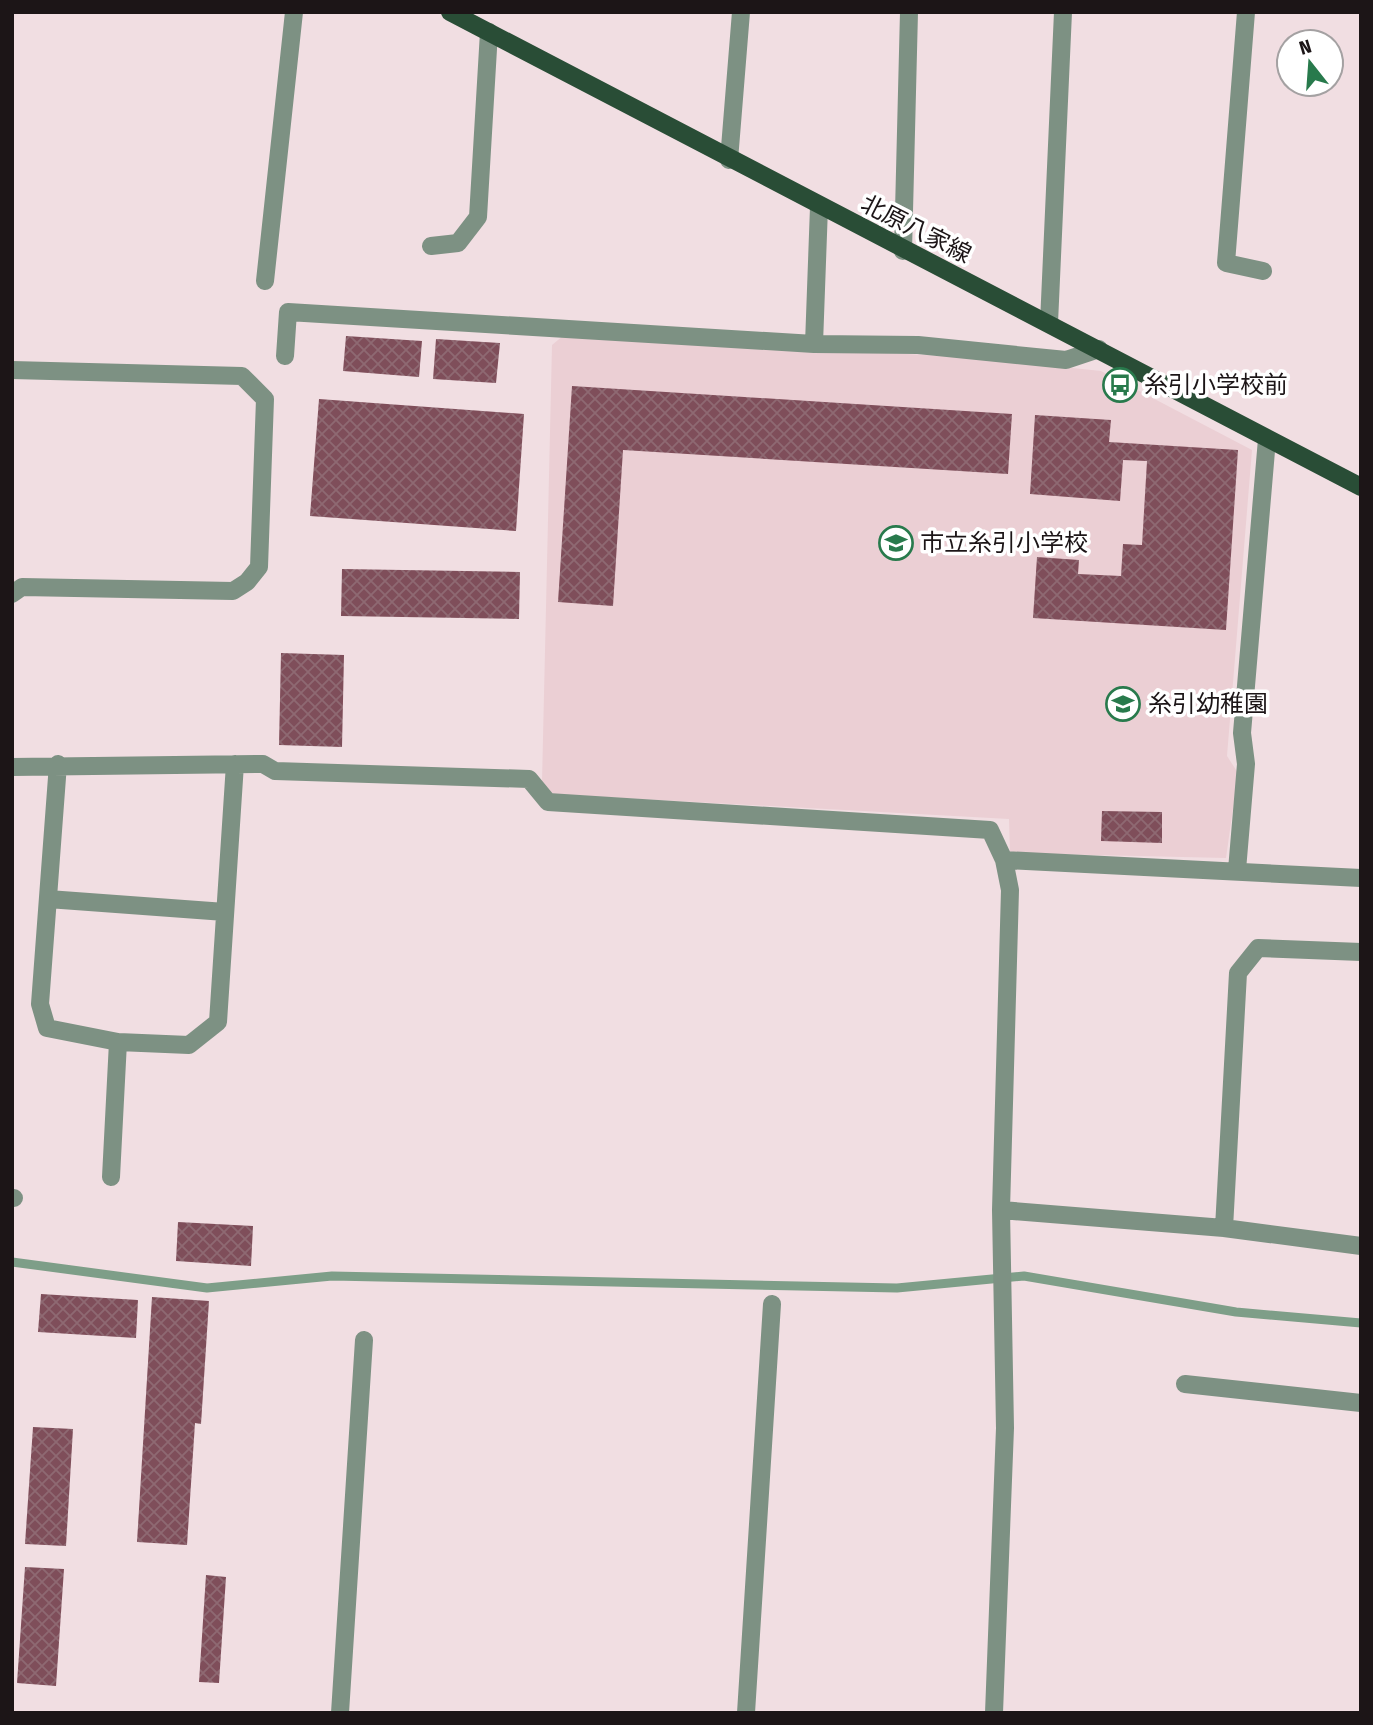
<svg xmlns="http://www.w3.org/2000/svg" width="1373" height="1725" font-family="'Fira Sans Condensed','Noto Sans JP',sans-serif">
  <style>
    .built { fill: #ebcfd4 }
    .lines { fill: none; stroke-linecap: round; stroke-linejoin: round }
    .stream { stroke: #7e9e88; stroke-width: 9 }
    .building { fill: url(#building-cross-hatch) }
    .minor { stroke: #7d9183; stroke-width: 18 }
    .major { stroke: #294d36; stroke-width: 18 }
    .labels { text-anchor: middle; stroke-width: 7; stroke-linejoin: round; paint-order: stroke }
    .street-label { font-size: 24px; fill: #1c1517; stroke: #fff }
    .poi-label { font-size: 24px; fill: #1c1517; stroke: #fff; text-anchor: start }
  </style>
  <defs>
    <pattern id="building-cross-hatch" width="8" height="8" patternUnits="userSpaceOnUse" patternTransform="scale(1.75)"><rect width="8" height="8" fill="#7f4e5a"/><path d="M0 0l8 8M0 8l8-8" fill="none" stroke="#8e6972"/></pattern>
  </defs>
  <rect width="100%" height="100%" fill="#f1dee2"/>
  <path class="built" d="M564 335 979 358 1101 371 1252 450 1227 756 1238 773 1226 858 1010 853 1009 819 550 794 542 782 552 345Z"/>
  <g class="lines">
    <path class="stream" d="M12 1262 207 1288 332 1276 897 1288 1024 1276 1236 1312 1361 1323"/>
  </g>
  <path class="building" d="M346 336 422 341 419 377 343 371Z
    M436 339 500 343 496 383 433 379Z
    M572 386 1012 414 1008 474 623 450 613 606 558 602Z
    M319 399 524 414 516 531 310 516Z
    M1035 415 1111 420 1109 442 1238 450 1226 630 1033 618 1037 557 1079 560 1078 574 1121 576 1123 544 1142 545 1147 461 1123 460 1120 501 1030 494Z
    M342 569 520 572 519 619 341 616Z
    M281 653 344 655 342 747 279 745Z
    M1102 811 1162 812V843L1101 841Z
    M178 1222 253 1226 251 1266 176 1261Z
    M41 1294 138 1300 136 1338 38 1332Z
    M152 1297 209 1301 201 1424 195 1423 187 1545 137 1542Z
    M33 1427 73 1429 66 1546 25 1544Z
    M25 1567 64 1569 56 1686 17 1683Z
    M206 1575 226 1577 219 1683 199 1682Z"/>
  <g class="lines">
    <path class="minor" d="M1246 12 1226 263 1263 271
      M729 160 741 12
      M431 246 458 243 478 217 489 32
      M903 251 909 12
      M265 281 294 12
      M1049 323 1063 12
      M814 344 819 207
      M285 356 288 312 814 344 918 345 1066 360 1099 349
      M12 370 242 376 265 399 259 567 247 582 233 591 22 587 12 594
      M58 764 40 1004 47 1028 118 1042 189 1045 218 1022 235 764
      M12 767 263 764 275 771 529 779 548 802 990 830 1004 860 1361 878
      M1237 870 1246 764 1242 733 1267 439
      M48 899 225 912
      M111 1177 118 1042
      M12 1198H14
      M1001 1210 1224 1228 1361 1246
      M1224 1228 1238 973 1258 948 1361 952
      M1185 1384 1361 1403
      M340 1713 364 1340
      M746 1713 772 1304
      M994 1713 1005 1428 1001 1210 1010 890 1004 860"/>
    <path class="major" d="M450 12 1361 487"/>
  </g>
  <defs>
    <g id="bus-ring" transform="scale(1.75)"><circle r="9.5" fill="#fff" stroke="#287a4c" stroke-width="1.5"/><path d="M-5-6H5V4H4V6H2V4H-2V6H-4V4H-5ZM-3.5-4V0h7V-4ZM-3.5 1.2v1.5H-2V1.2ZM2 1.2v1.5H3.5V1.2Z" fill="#287a4c"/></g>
    <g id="school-ring" transform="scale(1.75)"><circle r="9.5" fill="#fff" stroke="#287a4c" stroke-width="1.5"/><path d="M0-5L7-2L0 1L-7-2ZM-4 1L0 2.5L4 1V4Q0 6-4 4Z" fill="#287a4c"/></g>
  </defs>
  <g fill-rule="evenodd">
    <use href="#bus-ring" x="1120" y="385"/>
    <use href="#school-ring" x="896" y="543"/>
    <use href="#school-ring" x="1123" y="704"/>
  </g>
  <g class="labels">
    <g class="street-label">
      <text transform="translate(916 229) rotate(27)" y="8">北原八家線</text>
    </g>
    <g class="poi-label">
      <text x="1144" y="393">糸引小学校前</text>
      <text x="920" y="551">市立糸引小学校</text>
      <text x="1148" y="712">糸引幼稚園</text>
    </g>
  </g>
  <rect width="1373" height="1725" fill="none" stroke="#1c1517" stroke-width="28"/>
  <g transform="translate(1310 63) rotate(343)"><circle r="33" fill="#ffffff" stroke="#a4a1a2" stroke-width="2"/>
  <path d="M0-5L12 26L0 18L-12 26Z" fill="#287a4c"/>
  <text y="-10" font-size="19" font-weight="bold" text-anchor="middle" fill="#1c1517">N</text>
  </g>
</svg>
